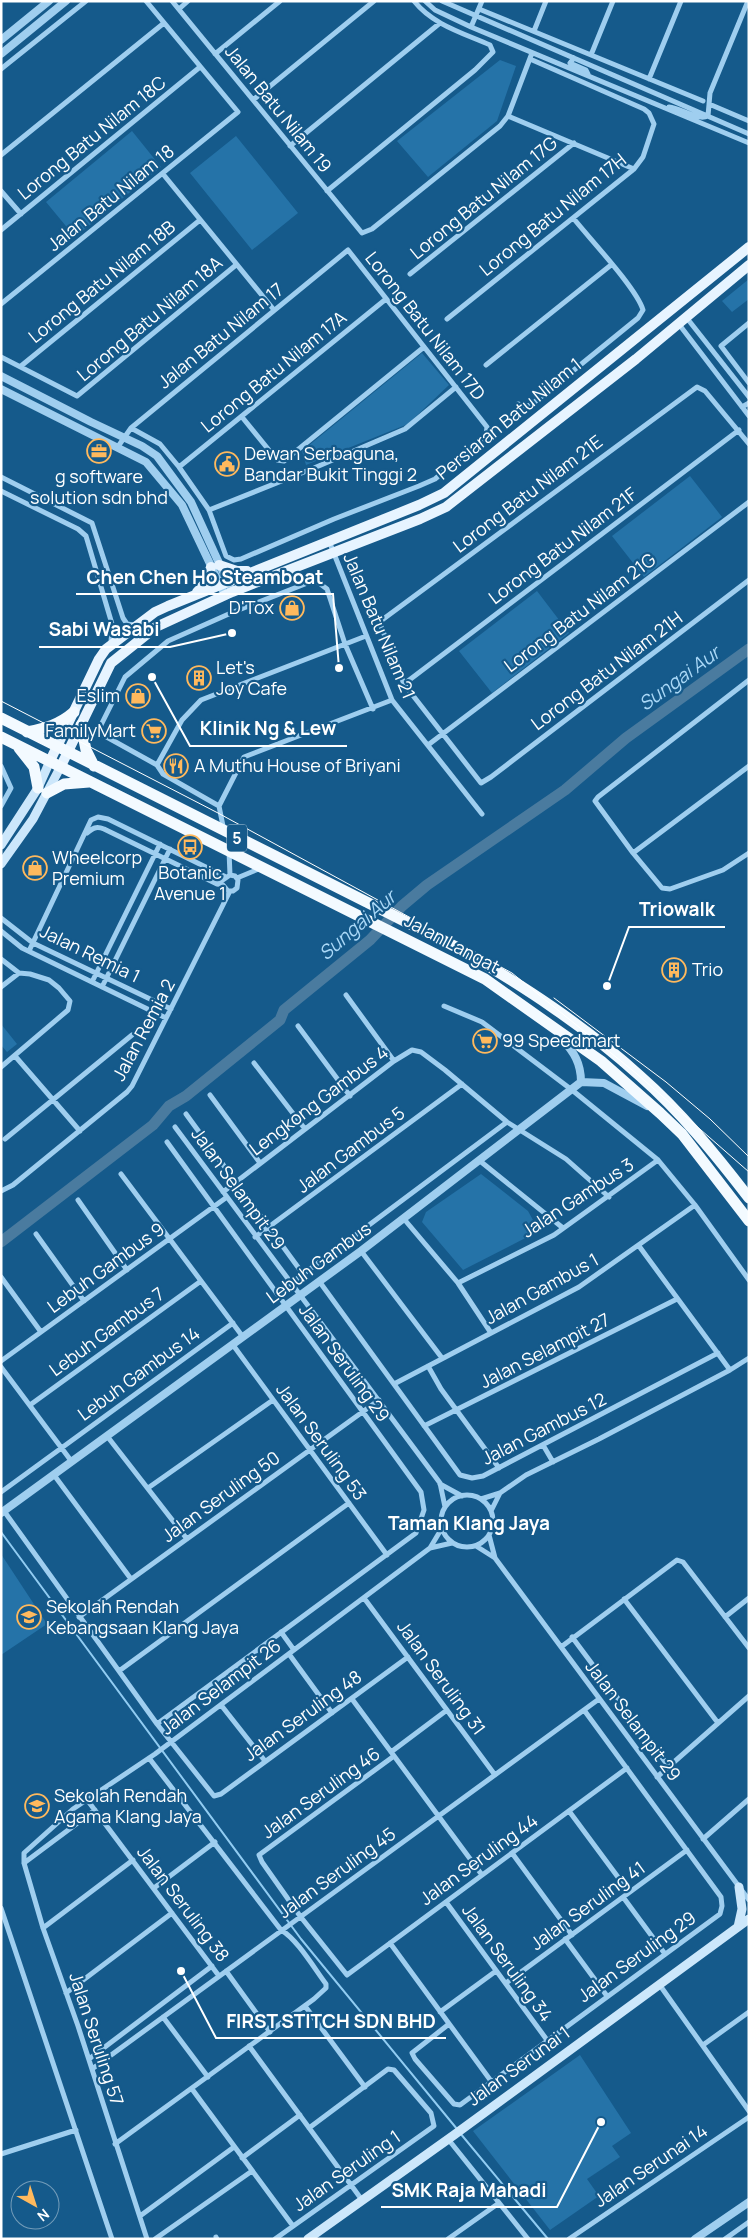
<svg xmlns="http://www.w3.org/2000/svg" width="750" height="2240" font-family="Manrope,sans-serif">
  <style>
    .green { fill: #2573a8 }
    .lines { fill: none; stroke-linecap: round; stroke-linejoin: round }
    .stream { stroke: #91ccf2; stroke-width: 2 }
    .river { stroke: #4a7b9f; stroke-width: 11 }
    .minor { stroke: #9fceef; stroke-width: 5 }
    .tertiary { stroke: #9fceef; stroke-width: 8 }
    .secondary { stroke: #cce7fb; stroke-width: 9 }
    .primary { stroke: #e7f4ff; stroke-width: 10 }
    .trunk { stroke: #f3faff; stroke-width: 11 }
    .tram { stroke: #fff; stroke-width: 1 }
    .labels { text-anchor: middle; stroke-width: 4.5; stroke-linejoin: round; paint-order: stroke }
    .shield { fill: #155a8b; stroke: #b9cedc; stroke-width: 1 }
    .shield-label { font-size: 16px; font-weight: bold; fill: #fff }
    .street-label { font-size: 18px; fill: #fff; stroke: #155a8b }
    .poi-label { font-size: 18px; fill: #fff; stroke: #155a8b; text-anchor: start }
    .water-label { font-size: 19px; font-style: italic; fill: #aad8f7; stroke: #155a8b }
    .neighbourhood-label { font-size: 19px; font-weight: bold; fill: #fff; stroke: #155a8b }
    .leader { fill: none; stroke: #fff; stroke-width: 2 }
    .callout-dot { fill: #fff; stroke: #155a8b; stroke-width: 2 }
    .callout-label { font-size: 19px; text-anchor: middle; font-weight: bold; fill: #fff; stroke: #155a8b; stroke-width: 4.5; stroke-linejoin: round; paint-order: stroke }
  </style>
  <rect width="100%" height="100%" fill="#155a8b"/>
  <path class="green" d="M500 60 516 66 497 121 428 177 397 141Z
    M132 131 161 167 75 237 46 202Z
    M236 136 298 213 252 250 190 173Z
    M749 279V299L732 312 722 301Z
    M422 353 449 385 408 424 306 465 302 451Z
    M690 476 722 517 644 577 612 536Z
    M537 591 569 633 492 693 459 651Z
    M1 1024 17 1044 7 1052 1 1045Z
    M481 1174 528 1211 539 1231 463 1270 422 1222 426 1212Z
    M1 1554 47 1624 1 1655Z
    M580 2055 631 2133 612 2146 620 2157 587 2179 599 2196 550 2230 473 2131Z"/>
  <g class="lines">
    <path class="stream" d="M1 1532 301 1939 457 2129
      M460 2133 548 2239"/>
    <path class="river" d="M1 1242 153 1125 169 1106 186 1096 280 1020 284 1010 370 940 402 906 427 885 565 790 626 738 749 649"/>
    <path class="minor" d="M172 1 362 233 372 229 500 126 508 116 532 53
      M425 1 435 10 471 27 749 143
      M442 1 749 134
      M179 9 188 1
      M479 9 703 101
      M471 27 482 1
      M534 31 546 1
      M215 54 280 1
      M591 55 613 1
      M574 58 570 63 586 70 588 74
      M1 69 86 1
      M649 79 681 1
      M253 100 374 1
      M709 104 749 121
      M669 107C681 108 697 121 708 116L710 93 748 1
      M508 116 634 169
      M290 146 440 23
      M1 155 164 23
      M163 174 274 310
      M1 191 21 214
      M327 191 475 70 493 52 490 45C463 33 433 25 414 1
      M1 230 200 67
      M410 274 574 143
      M1 304 238 112 146 1
      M686 317 749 397
      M447 319 634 169 643 157 654 124 649 113 644 109 530 59
      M678 323 749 416
      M749 323 721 346 749 383
      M1 357 77 396 236 265
      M486 365 611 265
      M21 366 200 220
      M518 404 525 406 531 405 638 318 643 310C637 289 590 239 574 219
      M742 407 749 403
      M242 417 277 460 284 461 424 347
      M749 444 705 391 697 387 382 620 380 624 404 684 481 783 491 777 749 580
      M117 448 131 428 348 250 487 427 486 435 481 441 435 479 419 486 334 519 241 559 234 560 226 556 209 510 179 467 160 444 131 428
      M179 467 386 299
      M1 477 92 523 123 618 127 624 134 625
      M1 491 78 529 86 536 112 624 111 643
      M209 510 314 468 405 429 456 387
      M329 541 392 700 482 814
      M749 680 598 797 595 801 633 853 662 888 670 889 723 870 749 853
      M404 684 739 430
      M428 745 749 502
      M157 765 182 720 201 700 366 636
      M1 766 11 788 1 806
      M219 806 163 774 157 765 103 735 100 727 125 677 168 641 231 613 315 580 327 589 345 644 373 709
      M223 826 219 806 244 757 392 700
      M87 833C93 828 96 826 104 829L217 884
      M229 851 230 875
      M633 853 749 766
      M230 875 235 876 238 880 237 888 233 891H228L223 885 217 884Z
      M237 878 261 868
      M1 918 33 943 171 1009
      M1 931 22 948 166 1018
      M29 951 91 820 98 817 108 819 226 877
      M1 959 19 973 30 974 49 980 59 988 70 1001 68 1010 1 1067
      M92 982 160 844
      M1 987 19 973
      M102 987 170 849
      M346 995 394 1061
      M444 1006 482 1022 572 1090 658 1160 695 1205 749 1280
      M298 1026 350 1096
      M15 1056 80 1131
      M254 1063 305 1129
      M210 1095 260 1163
      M186 1114 303 1274
      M175 1127 440 1483 445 1507
      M5 1139 132 1035
      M480 1161 563 1228
      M121 1174 243 1337
      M1 1191 13 1185 127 1092 132 1086 230 891
      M223 1192 394 1061 412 1050 421 1052 445 1070 507 1122 566 1159 609 1197
      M78 1200 127 1270
      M404 1219 458 1283 491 1333
      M36 1234 84 1301
      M255 1237 462 1084
      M639 1246 730 1370
      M361 1251 442 1358
      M1 1277 41 1332
      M319 1281 460 1475 472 1478 483 1476 718 1353
      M458 1283 554 1235 658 1160
      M290 1284 507 1122
      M233 1345 387 1555
      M1 1361 227 1197
      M428 1366 441 1389 499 1468
      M1 1367 72 1462
      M394 1384 579 1287 695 1205
      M30 1405 201 1281
      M424 1426 677 1299
      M107 1436 187 1539
      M543 1445 553 1462
      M54 1475 131 1579
      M440 1484 462 1496
      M148 1488 273 1400
      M1 1492 233 1323
      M441 1521a26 26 0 1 1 52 0a26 26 0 1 1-52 0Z
      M481 1499 500 1493
      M4 1511 157 1724 214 1796 221 1794 408 1657
      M491 1511 500 1493 526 1475 599 1439 730 1370 749 1358
      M489 1535 495 1558
      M476 1546 495 1558 749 1900
      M430 1548 452 1543
      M364 1598 495 1775
      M624 1599 718 1723
      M79 1617 379 1400
      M725 1617 749 1598
      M281 1632 294 1650
      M572 1637 669 1767
      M561 1647 677 1560 683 1562 749 1648
      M289 1654 332 1713
      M119 1671 349 1503
      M352 1699 482 1875
      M221 1705 265 1761
      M157 1724 416 1533 424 1510 421 1492 167 1142
      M391 1752 447 1710
      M394 1756 259 1855 262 1862 300 1916 347 1975 627 1768
      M657 1777 749 1696
      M88 1801 219 1976
      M569 1811 629 1892
      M703 1839 749 1799
      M512 1853 572 1935
      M24 1863 95 1810
      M154 1888 215 1842
      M623 1897 665 1954
      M446 1902 547 2040
      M1 1908 112 2239
      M43 1928 133 1860
      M565 1939 607 1996
      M390 1943 491 2081
      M226 1971 270 2032
      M506 1983 687 1850
      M659 1984 749 2111
      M66 1993 172 1913
      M305 2006 365 2087
      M440 2012 496 1971
      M163 2017 208 2077
      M449 2024 412 2053 415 2059 454 2104 460 2105 720 1914 722 1906 721 1897 584 1710
      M703 2045 749 2012
      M249 2046 362 2200
      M89 2059 212 1966
      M92 2069 599 1699
      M192 2089 293 2226
      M448 2139 528 2239
      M115 2144 314 1999 326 1988V1984C314 1968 297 1939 281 1930L149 1758
      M1 2154 76 2130
      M242 2158 300 2115
      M140 2216 234 2147
      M216 2237 217 2239
      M147 2239 78 2026 43 1928 24 1863V1853L73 1809 155 1754 430 1548 442 1528
      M155 2239 252 2171
      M275 2239 434 2126 431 2113 394 2070 388 2069 309 2128
      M448 2239 499 2203
      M569 2239 749 2117
      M725 2239 749 2222"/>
    <path class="tertiary" d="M1 40 49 1
      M1 54 66 1
      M1 376 91 422 142 446 157 456 191 502 230 587
      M1 389 146 462 182 505 222 589
      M561 1038C574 1052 581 1063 581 1082
      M1 1513 361 1251 581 1082 604 1083 647 1106
      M695 2239 749 2202"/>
    <path class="secondary" d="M1 845 38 788 50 761
      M1 864 33 819 61 766
      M738 1927 742 1909 739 1887
      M308 2239 454 2135 749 1919"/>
    <path class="primary" d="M219 565 237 571H247
      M197 592 206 582 211 567
      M50 761 99 659 106 649 155 612 168 606 419 505 444 493 749 247
      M61 766 111 663 156 627 232 592 420 519 446 507 636 359 749 265"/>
    <path class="trunk" d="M1 718 460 949C523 986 585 1026 640 1076 681 1112 716 1155 749 1198
      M81 725 86 750 94 766
      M27 732C46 728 59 725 74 712
      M1 737 485 979 601 1061 660 1113 682 1134 749 1221
      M19 748 34 767 38 788
      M47 793 64 784 89 782"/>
    <path class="tram" d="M1 701 218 813 512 973 637 1074 749 1172
      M554 998 666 1082 710 1119 749 1157"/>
  </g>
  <defs>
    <g id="office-ring" transform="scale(1.25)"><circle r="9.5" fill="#155a8b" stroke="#ffb95d" stroke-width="1.5"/><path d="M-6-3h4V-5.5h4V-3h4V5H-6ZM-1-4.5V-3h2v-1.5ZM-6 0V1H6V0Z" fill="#ffb95d"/></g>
    <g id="civic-ring" transform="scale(1.25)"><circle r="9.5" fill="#155a8b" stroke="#ffb95d" stroke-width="1.5"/><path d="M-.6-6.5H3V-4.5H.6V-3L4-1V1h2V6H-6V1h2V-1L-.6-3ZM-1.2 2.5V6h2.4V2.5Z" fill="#ffb95d"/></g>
    <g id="shop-ring" transform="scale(1.25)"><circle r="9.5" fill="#155a8b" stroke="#ffb95d" stroke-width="1.5"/><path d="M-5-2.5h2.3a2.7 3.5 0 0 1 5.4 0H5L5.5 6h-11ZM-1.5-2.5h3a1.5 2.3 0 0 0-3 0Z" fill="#ffb95d"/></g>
    <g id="building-ring" transform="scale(1.25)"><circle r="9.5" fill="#155a8b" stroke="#ffb95d" stroke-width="1.5"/><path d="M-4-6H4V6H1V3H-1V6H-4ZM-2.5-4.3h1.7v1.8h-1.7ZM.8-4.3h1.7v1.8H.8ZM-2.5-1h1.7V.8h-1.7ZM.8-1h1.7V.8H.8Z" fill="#ffb95d"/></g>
    <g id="supermarket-ring" transform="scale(1.25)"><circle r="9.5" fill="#155a8b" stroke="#ffb95d" stroke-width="1.5"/><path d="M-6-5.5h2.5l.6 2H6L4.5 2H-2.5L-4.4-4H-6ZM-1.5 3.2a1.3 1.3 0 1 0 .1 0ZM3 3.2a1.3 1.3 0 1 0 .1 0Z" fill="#ffb95d"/></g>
    <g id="restaurant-ring" transform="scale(1.25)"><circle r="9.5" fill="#155a8b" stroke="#ffb95d" stroke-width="1.5"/><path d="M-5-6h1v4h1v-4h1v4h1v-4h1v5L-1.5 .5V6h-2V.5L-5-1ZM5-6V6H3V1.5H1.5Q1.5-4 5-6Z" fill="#ffb95d"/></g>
    <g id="bus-ring" transform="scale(1.25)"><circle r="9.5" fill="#155a8b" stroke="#ffb95d" stroke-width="1.5"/><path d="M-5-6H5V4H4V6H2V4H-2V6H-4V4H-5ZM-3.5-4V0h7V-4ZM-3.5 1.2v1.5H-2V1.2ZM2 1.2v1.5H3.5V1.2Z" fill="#ffb95d"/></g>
    <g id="school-ring" transform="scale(1.25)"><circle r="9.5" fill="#155a8b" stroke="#ffb95d" stroke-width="1.5"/><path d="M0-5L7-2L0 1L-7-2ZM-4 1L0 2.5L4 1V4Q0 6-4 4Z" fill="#ffb95d"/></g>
  </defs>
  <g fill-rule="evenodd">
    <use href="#office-ring" x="99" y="451"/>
    <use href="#civic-ring" x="227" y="464"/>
    <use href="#shop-ring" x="292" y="608"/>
    <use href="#building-ring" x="199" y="678"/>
    <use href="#shop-ring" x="138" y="696"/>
    <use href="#supermarket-ring" x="154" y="731"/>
    <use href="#restaurant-ring" x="176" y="766"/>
    <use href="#bus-ring" x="190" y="847"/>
    <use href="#shop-ring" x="35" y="868"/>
    <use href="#building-ring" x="674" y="970"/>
    <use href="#supermarket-ring" x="485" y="1041"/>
    <use href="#school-ring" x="29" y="1617"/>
    <use href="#school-ring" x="37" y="1806"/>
  </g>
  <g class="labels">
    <rect class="shield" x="227" y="824.5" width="20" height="27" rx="4"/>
    <g class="shield-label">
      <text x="237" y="844">5</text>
    </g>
    <g class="street-label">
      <text transform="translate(278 109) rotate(51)" y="6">Jalan Batu Nilam 19</text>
      <text transform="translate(92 138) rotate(-39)" y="6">Lorong Batu Nilam 18C</text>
      <text transform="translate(111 198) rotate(-39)" y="6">Jalan Batu Nilam 18</text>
      <text transform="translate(484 198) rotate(-39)" y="6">Lorong Batu Nilam 17G</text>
      <text transform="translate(553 215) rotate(-39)" y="6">Lorong Batu Nilam 17H</text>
      <text transform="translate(102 282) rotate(-39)" y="6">Lorong Batu Nilam 18B</text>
      <text transform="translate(150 319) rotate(-40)" y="6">Lorong Batu Nilam 18A</text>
      <text transform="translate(425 326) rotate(52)" y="6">Lorong Batu Nilam 17D</text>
      <text transform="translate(221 336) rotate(-39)" y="6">Jalan Batu Nilam 17</text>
      <text transform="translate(274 372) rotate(-39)" y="6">Lorong Batu Nilam 17A</text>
      <text transform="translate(509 419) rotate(-39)" y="6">Persiaran Batu Nilam 1</text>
      <text transform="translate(528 494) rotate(-37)" y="6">Lorong Batu Nilam 21E</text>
      <text transform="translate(563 546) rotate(-37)" y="6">Lorong Batu Nilam 21F</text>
      <text transform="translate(580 613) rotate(-37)" y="6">Lorong Batu Nilam 21G</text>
      <text transform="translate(379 626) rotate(67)" y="6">Jalan Batu Nilam 21</text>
      <text transform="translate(607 671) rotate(-37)" y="6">Lorong Batu Nilam 21H</text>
      <text transform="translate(452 944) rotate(28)" y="6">Jalan Langat</text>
      <text transform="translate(90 954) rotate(26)" y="6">Jalan Remia 1</text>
      <text transform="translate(144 1030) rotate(-62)" y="6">Jalan Remia 2</text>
      <text transform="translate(319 1101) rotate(-37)" y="6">Lengkong Gambus 4</text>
      <text transform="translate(351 1150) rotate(-37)" y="6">Jalan Gambus 5</text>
      <text transform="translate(238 1189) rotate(54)" y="6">Jalan Selampit 29</text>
      <text transform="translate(578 1198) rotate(-33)" y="6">Jalan Gambus 3</text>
      <text transform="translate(319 1263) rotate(-36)" y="6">Lebuh Gambus</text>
      <text transform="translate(106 1268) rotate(-36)" y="6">Lebuh Gambus 9</text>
      <text transform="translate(542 1289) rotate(-29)" y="6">Jalan Gambus 1</text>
      <text transform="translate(107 1332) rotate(-36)" y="6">Lebuh Gambus 7</text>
      <text transform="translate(545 1351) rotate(-27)" y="6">Jalan Selampit 27</text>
      <text transform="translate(344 1363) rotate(54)" y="6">Jalan Seruling 29</text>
      <text transform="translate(139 1374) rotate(-36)" y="6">Lebuh Gambus 14</text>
      <text transform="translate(544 1429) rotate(-27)" y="6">Jalan Gambus 12</text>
      <text transform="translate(321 1442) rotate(54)" y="6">Jalan Seruling 53</text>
      <text transform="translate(221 1497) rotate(-36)" y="6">Jalan Seruling 50</text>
      <text transform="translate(441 1678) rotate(54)" y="6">Jalan Seruling 31</text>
      <text transform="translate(221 1687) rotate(-37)" y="6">Jalan Selampit 26</text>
      <text transform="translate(303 1716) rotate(-36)" y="6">Jalan Seruling 48</text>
      <text transform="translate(633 1721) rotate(53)" y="6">Jalan Selampit 29</text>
      <text transform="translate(321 1793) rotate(-36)" y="6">Jalan Seruling 46</text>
      <text transform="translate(479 1860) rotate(-36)" y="6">Jalan Seruling 44</text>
      <text transform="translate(337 1873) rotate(-36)" y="6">Jalan Seruling 45</text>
      <text transform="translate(183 1904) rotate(53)" y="6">Jalan Seruling 38</text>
      <text transform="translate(588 1906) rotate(-36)" y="6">Jalan Seruling 41</text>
      <text transform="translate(637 1957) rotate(-36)" y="6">Jalan Seruling 29</text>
      <text transform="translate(507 1963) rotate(54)" y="6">Jalan Seruling 34</text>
      <text transform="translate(96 2039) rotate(72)" y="6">Jalan Seruling 57</text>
      <text transform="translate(519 2066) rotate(-36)" y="6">Jalan Serunai 1</text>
      <text transform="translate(651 2166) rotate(-34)" y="6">Jalan Serunai 14</text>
      <text transform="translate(347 2171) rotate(-35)" y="6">Jalan Seruling 1</text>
    </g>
    <g class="poi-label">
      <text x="244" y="460">Dewan Serbaguna,<tspan x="244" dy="21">Bandar Bukit Tinggi 2</tspan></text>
      <text x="99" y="483" text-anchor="middle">g software<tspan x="99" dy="21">solution sdn bhd</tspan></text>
      <text x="274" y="614" text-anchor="end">D'Tox</text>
      <text x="216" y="674">Let's<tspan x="216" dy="21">Joy Cafe</tspan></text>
      <text x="120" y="702" text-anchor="end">Eslim</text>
      <text x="136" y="737" text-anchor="end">FamilyMart</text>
      <text x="194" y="772">A Muthu House of Briyani</text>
      <text x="52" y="864">Wheelcorp<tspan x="52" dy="21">Premium</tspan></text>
      <text x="190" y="879" text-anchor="middle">Botanic<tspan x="190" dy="21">Avenue 1</tspan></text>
      <text x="692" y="976">Trio</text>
      <text x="502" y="1047">99 Speedmart</text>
      <text x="46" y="1613">Sekolah Rendah<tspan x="46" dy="21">Kebangsaan Klang Jaya</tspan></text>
      <text x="54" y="1802">Sekolah Rendah<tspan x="54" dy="21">Agama Klang Jaya</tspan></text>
    </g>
    <g class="water-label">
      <text transform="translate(679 678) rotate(-36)" y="7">Sungai Aur</text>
      <text transform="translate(357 925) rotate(-41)" y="7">Sungai Aur</text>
    </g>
    <g class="neighbourhood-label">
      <text x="469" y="1530">Taman Klang Jaya</text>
    </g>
  </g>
  <path class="leader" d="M339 668L333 594H76M232 633L170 647H39M152 677L190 746H347M607 986L629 927H725M181 1971L216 2038H446M601 2122L557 2207H381"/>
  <g class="callout-dot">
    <circle cx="339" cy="668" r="5"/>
    <circle cx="232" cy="633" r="5"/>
    <circle cx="152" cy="677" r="5"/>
    <circle cx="607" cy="986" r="5"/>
    <circle cx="181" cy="1971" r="5"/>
    <circle cx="601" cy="2122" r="5"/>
  </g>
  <g class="callout-label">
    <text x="205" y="584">Chen Chen Ho Steamboat</text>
    <text x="104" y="636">Sabi Wasabi</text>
    <text x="268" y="735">Klinik Ng &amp; Lew</text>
    <text x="677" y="916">Triowalk</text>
    <text x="331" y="2028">FIRST STITCH SDN BHD</text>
    <text x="469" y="2197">SMK Raja Mahadi</text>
  </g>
  <rect width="750" height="2240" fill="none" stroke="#ffffff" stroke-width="5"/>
  <g transform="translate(35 2205) rotate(141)"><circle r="24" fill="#155a8b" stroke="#739cb9"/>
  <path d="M0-4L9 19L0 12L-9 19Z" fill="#ffb95d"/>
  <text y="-8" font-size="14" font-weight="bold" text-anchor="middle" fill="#ffffff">N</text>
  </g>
</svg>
